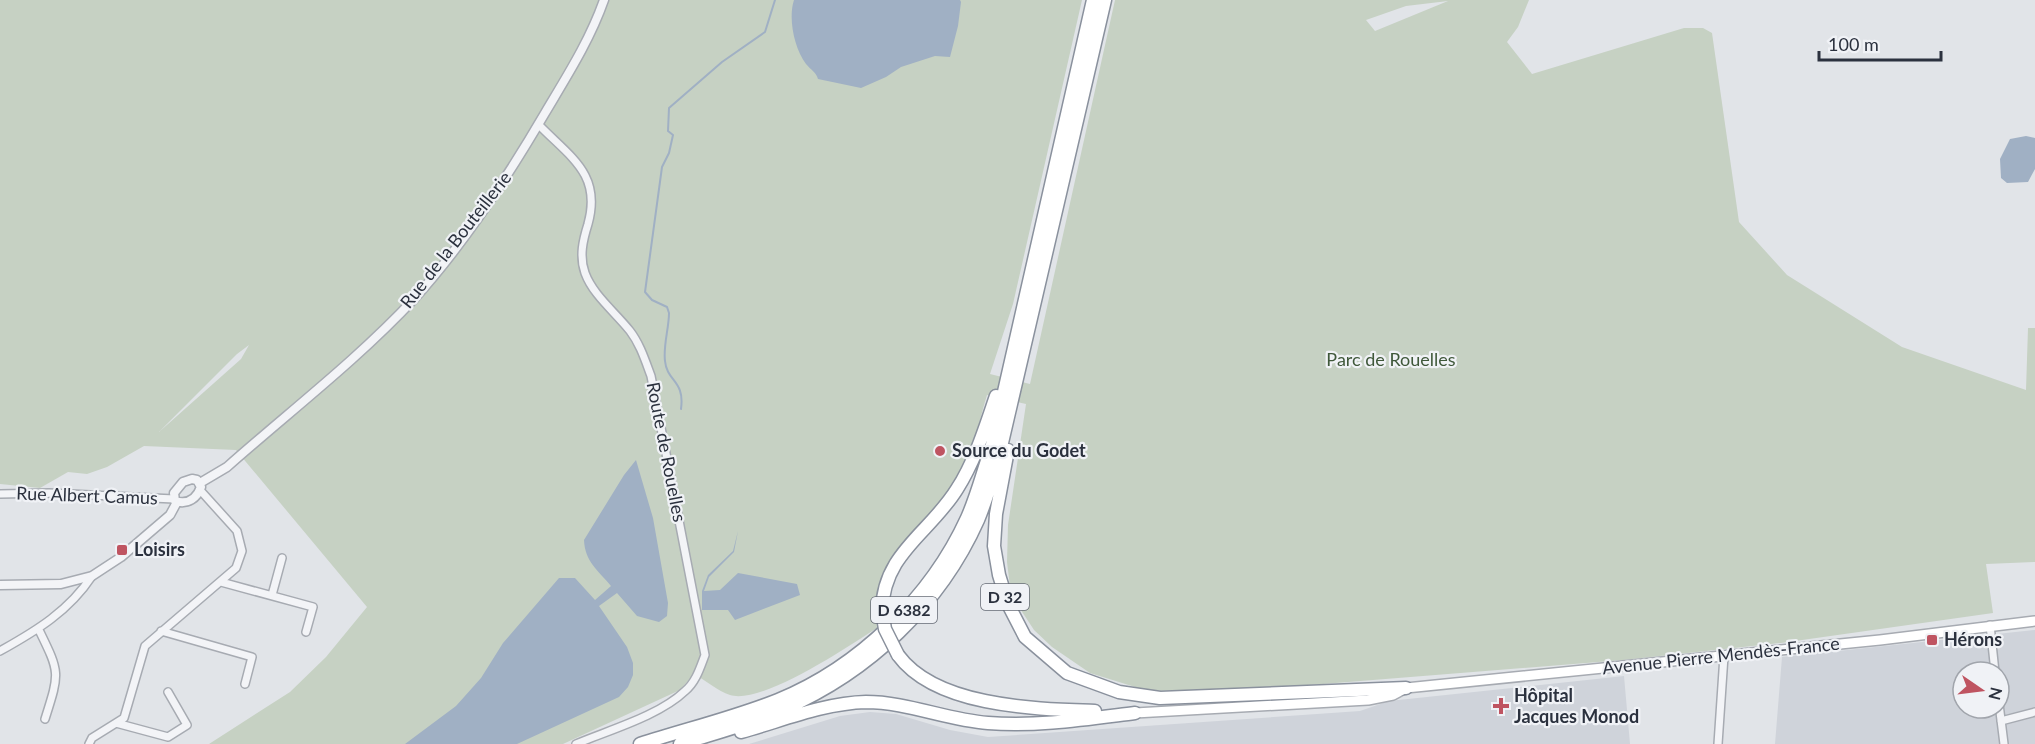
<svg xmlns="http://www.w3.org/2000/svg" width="2035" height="744" font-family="Lato,sans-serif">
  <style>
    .built { fill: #cfd3da; fill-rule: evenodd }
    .green { fill: #c6d1c3; fill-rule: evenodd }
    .water { fill: #a0b0c4 }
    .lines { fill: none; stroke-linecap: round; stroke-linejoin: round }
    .stream { stroke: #a0b0c4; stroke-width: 2 }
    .minor-casing { stroke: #a7abb2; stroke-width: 10 }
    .tertiary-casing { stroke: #a7abb2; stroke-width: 11 }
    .secondary-casing { stroke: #a7abb2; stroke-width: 12 }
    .trunk-casing { stroke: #8a919d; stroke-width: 15 }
    .minor { stroke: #f3f4f7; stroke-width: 7 }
    .tertiary { stroke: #f3f4f7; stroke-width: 8 }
    .secondary { stroke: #fff; stroke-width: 9 }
    .trunk { stroke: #fff; stroke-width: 12 }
    .trunk-bridge-casing { stroke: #8a919d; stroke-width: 15; stroke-linecap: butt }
    .trunk-bridge { stroke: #fff; stroke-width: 12 }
    .poi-dot { fill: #bf5461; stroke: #f0f2f6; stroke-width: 2 }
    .labels { text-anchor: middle; stroke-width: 4.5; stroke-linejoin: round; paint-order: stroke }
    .shield { fill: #f0f2f6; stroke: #666b75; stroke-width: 1.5 }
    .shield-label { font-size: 16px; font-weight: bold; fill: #2b313e }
    .street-label { font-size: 18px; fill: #2b313e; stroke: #f0f2f6 }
    .park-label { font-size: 18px; fill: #3f583a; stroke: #f0f2f6 }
    .poi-label { font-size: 18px; font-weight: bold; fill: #2b313e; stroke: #f0f2f6; text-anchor: start }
  </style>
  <rect width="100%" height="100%" fill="#e1e4e8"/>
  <path class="built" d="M2035 630V744H1775L1782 657ZM1963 672H1999V708H1963Z
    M1624 676 1630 744H749L840 716 870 712 896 714 950 730 988 737 1360 711 1389 701Z"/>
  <path class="green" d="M0 0H1082L1013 304 990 374 1030 384 1115 0H1529L1518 27 1507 42 1532 74 1684 28H1703L1712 33 1739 222 1787 275 1902 347 2026 390 2028 328H2035V562L1986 564 1993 613 1781 643 1623 660 1260 689 1148 691 1090 673 1052 647 1034 630 1011 595 1007 562 1008 525 1026 404 987 395C979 421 973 453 959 477 924 532 869 552 877 628 849 646 762 705 730 695 718 691 705 680 694 674L680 690 563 744H209L290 692 326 657 367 607 236 450 144 446 107 467 87 474 68 472 40 488 0 484ZM1448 1 1375 31 1366 20 1406 6ZM249 345 241 359 159 432 237 354Z"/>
  <path class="water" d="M794 0H960L961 2 958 26 950 57 935 56 901 67 886 77 861 88 818 79C816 72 811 70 806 64 794 48 788 18 794 0Z
    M2026 136 2035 138V169L2028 182 2007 183 2001 178 2000 159 2010 139Z
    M636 460 653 518 668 603 667 616 659 622 637 616 617 593 599 606 627 647 633 663V675L628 687 619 697 517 744H405L456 706 481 678 503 643 559 578H575L595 600 611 586C598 570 585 562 584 540L624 475Z
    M738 531 734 552 709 577 704 591 720 590 738 573 797 584 800 595 735 620 728 610H702V591L708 575 733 551Z"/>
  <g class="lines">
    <path class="stream" d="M681 409C685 380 667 382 665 361 663 346 669 328 669 313L667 307 652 300 645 292 662 167 669 153 673 135 668 131 669 108 722 62 765 32 775 0"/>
    <g class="minor-casing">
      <path id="minor" d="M539 125C570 157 602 174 588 224 583 240 579 256 585 273 593 295 615 312 630 331 640 344 645 360 651 376L705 655C700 668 696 682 685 691 659 716 609 730 576 744
        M0 494 49 493 174 499
        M221 582 313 607 306 632
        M272 595 282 558
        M1990 625 1995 672
        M39 630C60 673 60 672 45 719
        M161 631 252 657 245 684
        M0 651C36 631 69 611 92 576
        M1999 704 2004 744
        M2001 721 2035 712
        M116 723 168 737 187 725 168 692
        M89 744 92 738 124 718 145 646 236 568 242 551 237 531 200 490
        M1718 744 1724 656"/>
    </g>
    <g class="tertiary-casing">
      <path id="tertiary" d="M192 479 197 480 201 487C197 498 188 505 175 501L174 493 183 482Z
        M200 483 227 467C289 412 357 360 414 299 465 243 507 178 545 113 567 76 590 40 604 0
        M0 585 61 584 92 576 121 557 170 515 177 502"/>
    </g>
    <g class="secondary-casing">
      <path id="secondary" d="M1135 713 1368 700 1393 695 1406 688 1880 640 2035 621"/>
    </g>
    <g class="trunk-casing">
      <path id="trunk" d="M1008 450 996 514 994 546 999 575 1008 604 1025 637 1067 673 1119 692 1160 698 1406 688
        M882 611C883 553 930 533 957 489 975 461 985 428 996 396
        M898 655C936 707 1035 709 1095 711
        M741 732C781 721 824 703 866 702 907 702 947 720 988 723 1036 727 1087 719 1135 713
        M640 744C686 729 733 718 778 700 859 667 931 597 967 518 977 496 983 471 991 449L1093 0
        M680 744C715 733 751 724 784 709 869 672 940 605 978 520 986 501 992 480 998 460L1105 0"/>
    </g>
    <use href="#minor" class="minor"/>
    <use href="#tertiary" class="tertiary"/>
    <use href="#secondary" class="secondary"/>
    <use href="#trunk" class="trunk"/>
    <g class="trunk-bridge-casing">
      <path id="trunk-bridge" d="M882 611 885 629 898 655"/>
    </g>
    <use href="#trunk-bridge" class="trunk-bridge"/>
  </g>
  <g class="poi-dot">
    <circle cx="940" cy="451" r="6"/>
    <rect x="116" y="544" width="12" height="12" rx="3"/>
    <rect x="1926" y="634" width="12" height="12" rx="3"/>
    <path d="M1498 697h6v6h6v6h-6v6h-6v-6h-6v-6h6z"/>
  </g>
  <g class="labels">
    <g class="shield">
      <rect x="981" y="584" width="48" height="26" rx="4.5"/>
      <rect x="871" y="597" width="66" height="26" rx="4.5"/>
    </g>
    <g class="shield-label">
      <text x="1005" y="603">D 32</text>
      <text x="904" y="616">D 6382</text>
    </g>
    <g class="street-label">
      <text transform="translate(456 240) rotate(-52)" y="6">Rue de la Bouteillerie</text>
      <text transform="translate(666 452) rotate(79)" y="6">Route de Rouelles</text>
      <text transform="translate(87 496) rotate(2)" y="6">Rue Albert Camus</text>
      <text transform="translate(1721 656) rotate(-6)" y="6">Avenue Pierre Mendès-France</text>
    </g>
    <g class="park-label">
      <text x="1391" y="366">Parc de Rouelles</text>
    </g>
    <g class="poi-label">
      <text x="952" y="457">Source du Godet</text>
      <text x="134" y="556">Loisirs</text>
      <text x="1944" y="646">Hérons</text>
      <text x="1514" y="702">Hôpital<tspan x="1514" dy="21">Jacques Monod</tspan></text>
    </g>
  </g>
  <g transform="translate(1981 690) rotate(104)"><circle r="28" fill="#f0f2f6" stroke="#a1a5ac" stroke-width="1.5"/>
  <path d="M0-4.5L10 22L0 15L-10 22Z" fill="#bf5461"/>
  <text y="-9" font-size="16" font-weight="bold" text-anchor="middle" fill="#2b313e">N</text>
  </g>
  <path d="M1819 51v9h122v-9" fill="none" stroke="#2b313e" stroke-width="3"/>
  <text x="1828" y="51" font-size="18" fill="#2b313e" stroke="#f0f2f6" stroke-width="4.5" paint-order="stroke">100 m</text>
</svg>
